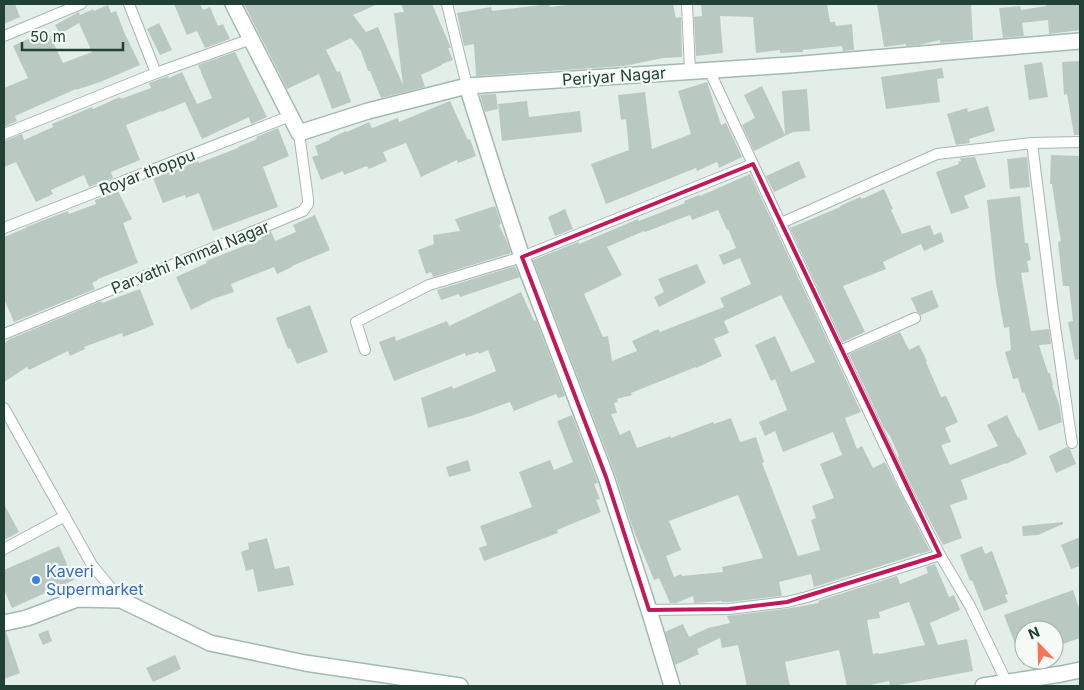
<svg xmlns="http://www.w3.org/2000/svg" width="1084" height="690" font-family="Inter,sans-serif">
  <style>
    .building { fill: #b9c9c1; fill-rule: evenodd }
    .lines { fill: none; stroke-linecap: round; stroke-linejoin: round }
    .street-casing { stroke: #a6b7b0; stroke-width: 12 }
    .secondary-casing { stroke: #a1bab0; stroke-width: 18 }
    .street { stroke: #fff; stroke-width: 10 }
    .secondary { stroke: #fff; stroke-width: 15 }
    .marked { fill: none; stroke: #c2185b; stroke-width: 4; stroke-linejoin: round }
    .shop-dot { fill: #3f7fe0; stroke: #f5faf7; stroke-width: 2 }
    .labels { text-anchor: middle; stroke-width: 4.5; stroke-linejoin: round; paint-order: stroke }
    .street-label { font-size: 16px; fill: #224136; stroke: #f5faf7 }
    .shop-label { font-size: 16px; fill: #366cbe; stroke: #f5faf7; text-anchor: start }
  </style>
  <rect width="100%" height="100%" fill="#e4eee9"/>
  <path class="building" d="M4 4H15L20 17 4 24Z
    M174 4H200L203 10 210 7 218 26 223 24 230 39 205 48 197 31 187 35Z
    M244 4H378L353 15 366 32 378 27 403 85 394 13 404 12 401 4H432L451 48H448L453 60 442 64V65L421 75 425 87 381 98 370 71H368L361 51 351 38 326 50 337 72 340 71 351 102 332 109 319 74 287 89Z
    M549 4 550 7 576 4H673L676 18 681 17 682 57 663 58 624 66 476 76 474 44 464 46 457 13 491 7 492 11Z
    M701 4H827L830 22H835L836 26 852 24 854 50 843 51 842 46 803 50V52L780 53V50L756 53 753 17 720 16 723 53 696 56 694 17 702 16Z
    M877 4H971L973 40 940 43V40L919 45 906 46V44L884 47Z
    M1046 4H1080V30L1049 34 1048 20 1022 23 1024 36 1003 38 999 8 1020 6 1021 10 1046 6Z
    M108 5 111 13 116 11 126 37V36L140 65 100 82 76 90V89L15 116 17 121 4 127V88L28 78 13 46 47 30 63 63 92 52 79 23 60 34 55 25 79 12 80 15 93 9 94 11Z
    M159 23 172 50 160 55 147 29Z
    M235 52 267 117 251 124 249 117 202 139 185 102 161 112V111L126 125 140 160 111 172 113 178 89 187 84 175 51 190 53 194 36 202 16 162 4 167V141L22 134 24 140 53 127 52 124 92 107 93 109 120 97 121 99 151 88 149 83 168 76 169 78 182 72 197 104 212 98 198 65Z
    M1079 61 1080 82V135H1074L1067 94 1064 95 1062 62Z
    M1042 62 1048 97 1029 100 1024 65Z
    M942 68 944 78 937 79 940 102 886 109 881 77Z
    M707 82 721 125 726 123 742 157 719 168 717 162 697 171 696 168 606 204 591 164 629 150 626 119 621 120 618 95 645 92 652 149 691 134 678 91Z
    M762 86 785 135 782 91 807 89 810 131 793 132 754 151 742 125 755 118 744 95Z
    M496 94 498 109 485 112 480 95Z
    M450 101 468 140 470 139 476 156 458 163 457 160 421 177 406 143 383 152 387 161 369 169 367 166 344 175 343 171 321 180 312 157 318 155 315 146 330 140 329 139 346 131 347 132 369 122 372 128 398 118 399 122Z
    M527 101 529 117 580 111 582 132 502 141 498 104Z
    M988 106 995 131 969 139 970 143 956 145 947 114 967 108 968 112Z
    M278 128 289 156 263 167 278 207 213 231 199 193 186 198 185 195 163 203 153 178 198 161 199 163 238 148V147L257 139 256 137Z
    M1051 155 1080 156V185H1079L1080 198V359L1075 360 1068 322 1073 321 1069 286H1063L1058 242 1061 241 1057 218 1052 184H1050Z
    M975 157 986 187 964 196 969 208 951 214 936 172 959 164 958 162 961 161 960 158Z
    M1027 157 1030 187 1010 189 1007 159Z
    M799 161 806 177 774 192 766 176Z
    M750 174 861 412 845 418 857 449 862 446 873 468 885 462 930 551 920 554V553L909 557 814 587 811 574 779 582 782 596 729 602H722L721 601 694 603 693 596 676 603H670L659 578 654 580 633 529 615 474 533 260 578 242 579 244 638 219 639 221 685 203 684 201 699 195 700 196ZM718 210 727 230 728 229 736 248 719 255 723 265 740 258 751 284 720 298 724 307 660 332 658 329 632 341 637 351 612 361 608 336 603 337 584 294 622 275 607 247 644 231 645 232 690 215 692 220ZM781 295 815 362 791 372 775 336 755 345 771 381 775 379 787 410 759 422 765 436 775 431 783 452 833 432 842 455 820 464 834 498 812 506 816 518 811 520 820 550 798 556 762 463 764 462 756 437 740 442 731 418 714 424 713 422 671 438V436L637 448 630 430 620 435 611 414 617 413 614 403 618 402 617 399 632 395 631 393 696 367V368L722 356 714 339 729 333 724 321ZM738 495 763 558 722 567 723 572 682 576 681 574 674 577 666 556 681 550 669 521Z
    M884 189 893 209 891 210 902 234 930 225 934 235 941 232 944 242 924 251 921 244 883 262 886 269 843 286 865 332 843 342 790 228 840 207V206L860 197 862 199Z
    M118 191 132 219 123 223 138 263 98 279V280L92 283 95 289 14 322 4 299V237L26 228V227L68 211 69 214 96 204 95 200Z
    M1020 196 1025 243H1028L1031 260 1027 261 1029 272 1021 273 1031 331 1049 329 1051 344 1039 345 1048 373H1050L1053 385H1052L1059 404 1062 422 1039 431 1024 392 1022 393 1018 378 1013 379 1005 352 1011 350 1009 327 1004 328 996 283 987 200Z
    M495 206 501 224 499 225 507 242 511 253 433 277 431 272 426 274 418 250 434 244 433 235 460 231 455 219Z
    M565 209 573 229 555 236 548 217Z
    M315 215 330 250 292 266V267L277 274 274 267 231 284 234 292 213 299 191 310 176 277 207 263 206 261 262 239 260 236 271 231 275 241 296 232 293 225Z
    M697 264 706 283 659 307 654 297 664 292 658 279Z
    M515 266 520 277 460 297 459 294 441 300 437 290Z
    M140 289 154 325 123 337 122 333 84 347 85 349 70 356 68 351 29 370 27 367 4 382V343L10 339 101 301 102 303Z
    M932 290 939 307 921 315 917 312 911 298Z
    M521 292 534 321 536 320 565 396 558 398 556 394 514 411 510 402 471 416 428 428 421 398 452 386 453 389 496 371 488 350 479 354 478 352 466 356 465 353 394 381 379 342 395 336 396 341 447 321 449 326Z
    M310 305 328 352 297 364 290 348 288 349 276 318Z
    M900 332 909 350 919 345 927 361 926 362 941 397 946 396 958 422 945 428 951 442 941 445 950 465 998 446 987 425 1007 415 1018 438 1019 437 1027 454 1006 464V463L961 480 968 499 950 505 962 538 943 545 911 485 898 457 899 456 890 436 884 428 849 354Z
    M572 415 598 483 594 484 600 499 596 500 601 512 557 530 558 533 484 561 479 548 487 545 480 526 532 507 519 472 550 460 554 470 573 462 557 421Z
    M1067 447 1070 449 1076 464 1056 473 1049 456Z
    M468 460 471 471 449 477 446 467Z
    M4 504 19 532 4 540Z
    M1063 522V524L1038 535 1023 536 1022 526Z
    M1080 537V566L1071 569 1061 545Z
    M267 538 275 569 289 566 294 585 258 592 253 569 246 571 241 552 249 549 248 543Z
    M59 546 74 580 12 608 4 590V570Z
    M982 546 985 554 992 551 1008 594 1005 595 1008 602 984 611 972 580 970 581 960 555Z
    M935 564 949 597 954 595 960 610 930 623 938 645 967 639 973 671 893 686H890L889 681 866 686H847L839 650 785 662 790 686H747L738 645 722 648 720 638 697 649 699 654 675 665 665 632 683 624 689 637 708 628 730 623 727 616 785 609 819 603 818 601 897 576 900 584 928 573 926 567ZM909 602 925 645 879 654 878 653 873 654 867 620 880 618 879 612Z
    M1073 590 1080 611V638L1054 647V630H1024V665H1023L1004 615Z
    M48 630 52 641 43 645 38 634Z
    M4 632H6L20 673 4 679Z
    M175 655 181 669 153 682 146 668Z"/>
  <g class="lines">
    <g class="street-casing">
      <path id="street" d="M129 4 156 73
        M447 4 467 86
        M687 4 690 71
        M4 36 81 4
        M4 134 156 73 251 39
        M1032 143 1053 312 1072 443
        M753 164 840 351 905 488 940 555 970 606 1007 683
        M781 223 937 154 1032 143 1080 142
        M4 228 290 116
        M4 334 303 211 308 204V199L299 133
        M365 350 356 322 429 285 522 257 753 164 709 70
        M840 351 915 318
        M4 408 92 565 121 600
        M4 549 65 516
        M649 610 729 609 787 602 807 597 940 555"/>
    </g>
    <g class="secondary-casing">
      <path id="secondary" d="M233 4 299 133 368 111 467 86 790 65 1080 41
        M467 86 497 181 522 257 606 477 649 610 672 686
        M4 623 27 618 77 599 121 600 210 643 305 663 460 686
        M983 686 1061 674 1080 670"/>
    </g>
    <use href="#street" class="street"/>
    <use href="#secondary" class="secondary"/>
  </g>
  <path class="marked" d="M753 164 940 555 787 602 729 609 649 610 606 477 522 257Z"/>
  <circle class="shop-dot" cx="36" cy="580" r="5"/>
  <g class="labels">
    <g class="street-label">
      <text transform="translate(614 76) rotate(-4)" y="6">Periyar Nagar</text>
      <text transform="translate(147 172) rotate(-21)" y="6">Royar thoppu</text>
      <text transform="translate(190 257) rotate(-22)" y="6">Parvathi Ammal Nagar</text>
    </g>
    <g class="shop-label">
      <text x="46" y="577">Kaveri<tspan x="46" dy="18">Supermarket</tspan></text>
    </g>
  </g>
  <rect width="1084" height="690" fill="none" stroke="#224136" stroke-width="10"/>
  <g transform="translate(1039 645) rotate(337)"><circle r="24" fill="#f5faf7" stroke="#a1b0aa"/>
  <path d="M0-4L9 19L0 12L-9 19Z" fill="#f97257"/>
  <text y="-8" font-size="14" font-weight="bold" text-anchor="middle" fill="#224136">N</text>
  </g>
  <path d="M22 42v8h101v-8" fill="none" stroke="#224136" stroke-width="2.5"/>
  <text x="30" y="42" font-size="15" fill="#224136" stroke="#f5faf7" stroke-width="4" paint-order="stroke">50 m</text>
</svg>
